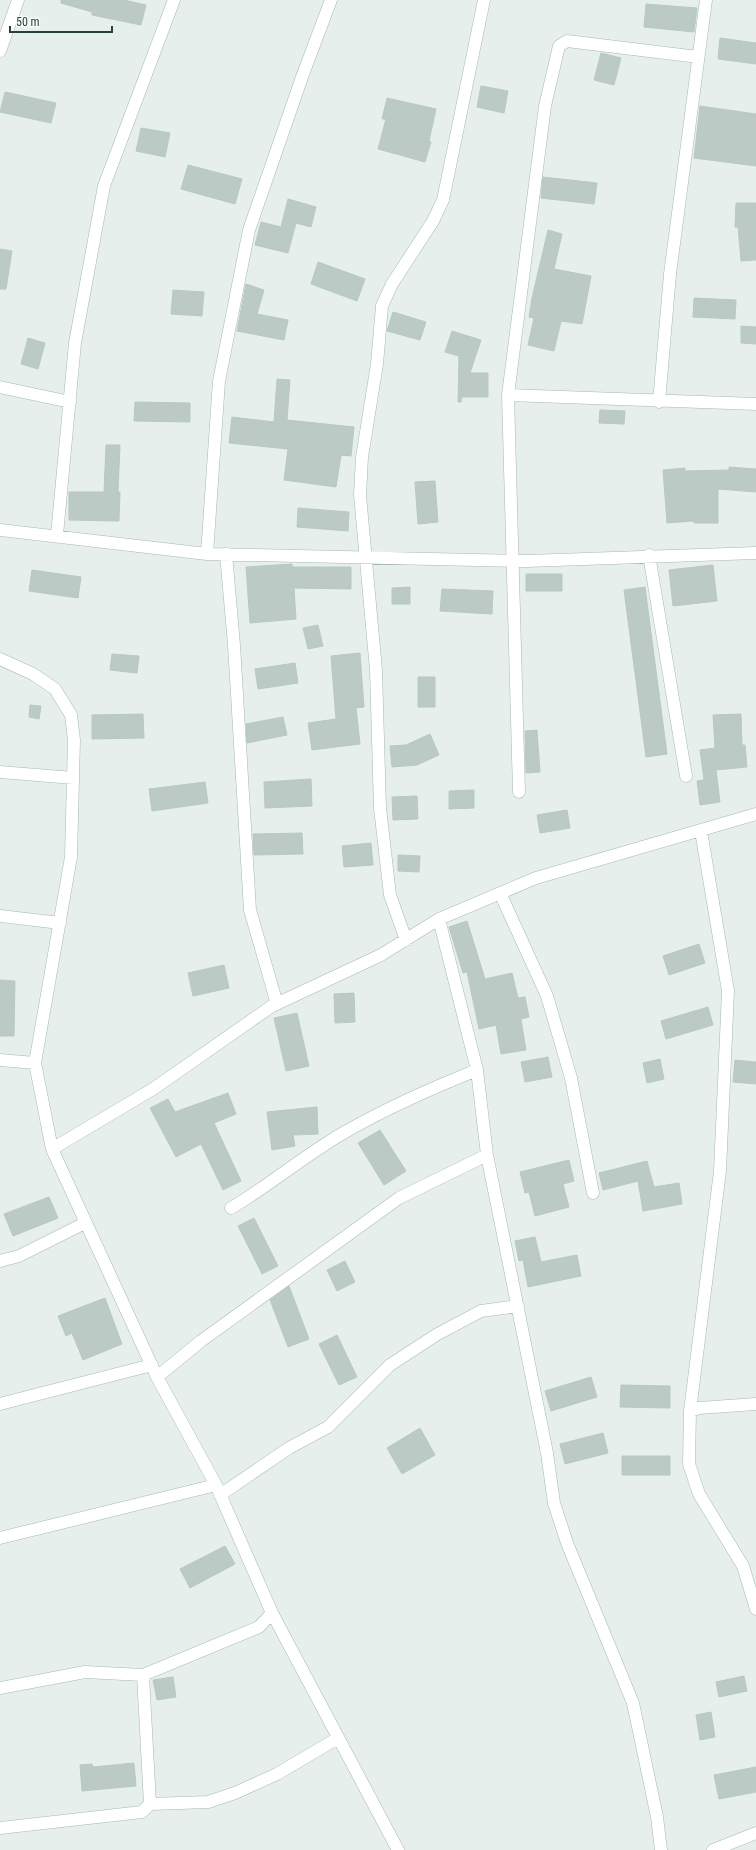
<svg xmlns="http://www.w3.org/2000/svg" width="756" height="1850" font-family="'Roboto Condensed',sans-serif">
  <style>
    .building { fill: #bbcac4; stroke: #b8c9c2 }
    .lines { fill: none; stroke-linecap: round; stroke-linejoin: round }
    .minor-casing { stroke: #a8b8b2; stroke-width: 13 }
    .minor { stroke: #fff; stroke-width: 12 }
  </style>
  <rect width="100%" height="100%" fill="#e6efeb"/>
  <path class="building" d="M61 0H124L146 5 141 25 92 15V12L61 3Z
    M646 4 697 8 694 32 644 27Z
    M720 38 756 43V64L718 59Z
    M601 53 621 58 614 85 594 80Z
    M481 86 508 91 504 113 477 107Z
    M5 92 56 103 51 123 0 112Z
    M387 98 436 109 429 141 431 142 425 162 378 149 386 119H382Z
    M700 106 756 114V166L694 158Z
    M141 128 170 133 165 157 136 151Z
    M188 165 242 179 235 204 181 189Z
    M543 177 597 183 594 204 541 198Z
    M288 199 316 207 311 227 296 223 288 253 255 245 261 222 281 227Z
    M736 203H756V260L741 261 738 227H735Z
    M548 230 562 234 554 269 591 276 582 324 561 321 554 351 528 345 534 318 529 317 532 298Z
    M0 249 12 251 6 289H0Z
    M318 262 365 279 357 301 311 284Z
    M246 284 264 290 257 314 288 320 284 340 237 331Z
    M173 290 204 292 202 316 171 314Z
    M694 298 736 300 735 319 693 317Z
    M393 312 426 322 420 340 387 331Z
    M741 326 756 327V344L741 343Z
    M452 331 481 340 470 373H488V397H462L461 402H458L459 356 445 352Z
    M28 338 45 343 38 369 21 364Z
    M277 379 290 380 287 420 354 427 351 456 341 455 336 487 284 480 288 449 229 443 232 417 274 422Z
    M135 402 190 403V422L134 421Z
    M600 410 625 411 624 424 599 423Z
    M106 445H120L118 492H120L119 521 69 520V492H104Z
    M729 467 756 469V492L718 489V523H694V521L667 523 663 470 685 468V471L729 470Z
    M435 481 438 522 418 524 415 482Z
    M298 508 349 512 348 531 297 527Z
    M292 564V567H351V589L294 588 296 619 250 623 246 567Z
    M713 565 717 601 673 606 669 570Z
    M32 570 81 577 78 598 29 591Z
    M526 574H562V591H526Z
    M410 587V604H392V588Z
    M645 587 667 754 646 757 624 590Z
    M442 589 493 591 492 614 440 611Z
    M318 625 323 646 308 649 303 628Z
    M360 653 364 707 356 708 360 744 312 750 308 723 336 719 331 656Z
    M112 654 139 656 137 673 110 670Z
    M295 663 298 683 258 689 255 669Z
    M418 677H435V707H418Z
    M30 705 41 706 39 719 29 717Z
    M143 714 144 738 92 739V715Z
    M741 714 742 745H745L747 767 716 770 720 802 700 805 697 781 704 780 700 750 715 748 713 715Z
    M283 717 287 735 247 743 246 724Z
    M537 730 540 772 526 773 525 731Z
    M430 734 439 755 417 765 392 767 390 746 406 745Z
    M311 779 312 806 265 808 264 782Z
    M205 782 208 803 152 811 149 789Z
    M474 790V808L449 809V791Z
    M417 796 418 819 393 820 392 797Z
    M567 810 570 828 540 833 537 815Z
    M302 833 303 854 254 855 253 834Z
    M371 843 373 865 344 867 342 846Z
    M398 855 420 856 419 872 398 871Z
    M467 921 485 979 512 973 518 998 525 997 529 1017 521 1019 526 1050 501 1054 496 1025 479 1029 467 972 463 973 449 927Z
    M699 944 705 963 669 975 663 956Z
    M224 965 229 988 193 996 188 973Z
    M0 980 15 981 14 1036H0Z
    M354 993 355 1022 335 1023 334 994Z
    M708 1007 713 1025 666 1039 661 1021Z
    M297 1013 309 1066 286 1071 274 1018Z
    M548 1057 552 1077 525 1082 521 1062Z
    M660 1059 664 1079 647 1083 643 1063Z
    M735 1060 756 1062V1084L733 1082Z
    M228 1093 236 1114 214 1123 241 1181 223 1190 201 1144 176 1157 150 1108 168 1099 175 1112Z
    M317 1107 318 1134 293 1135 295 1146 272 1150 267 1112Z
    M380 1130 406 1171 384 1185 358 1143Z
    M569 1160 574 1181 563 1184 569 1207 535 1216 529 1192 525 1193 520 1172Z
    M647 1161 654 1187 679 1183 682 1204 643 1211 638 1181 603 1190 599 1173Z
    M49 1197 58 1218 13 1236 4 1214Z
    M254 1218 278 1266 262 1274 238 1226Z
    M535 1237 541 1262 577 1255 581 1276 528 1287 523 1260 519 1261 515 1241Z
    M345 1261 355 1282 337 1291 327 1270Z
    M289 1286 309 1339 288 1347 270 1300Z
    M105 1298 122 1344 83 1360 72 1333 66 1336 58 1316Z
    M337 1335 357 1377 339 1385 319 1344Z
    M591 1377 597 1397 551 1411 545 1391Z
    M621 1385 670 1386V1408L620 1407Z
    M420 1428 435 1455 402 1474 387 1448Z
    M603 1433 608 1453 565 1464 560 1444Z
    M622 1456H670V1475H622Z
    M225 1546 235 1564 190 1588 180 1569Z
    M744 1676 747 1691 719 1697 716 1682Z
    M173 1677 176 1697 157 1700 153 1680Z
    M711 1712 715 1737 700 1740 696 1715Z
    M134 1763 136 1786 82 1791 80 1765 92 1764 93 1767Z
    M756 1767V1792L719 1799 714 1775Z"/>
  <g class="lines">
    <g class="minor-casing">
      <path id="minor" d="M0 51 18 0
        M0 387 70 402
        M508 395 756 404
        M659 402 670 274 706 0
        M0 530 207 554 527 561 756 553
        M57 535 75 343 104 186 174 0
        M207 554 219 381 249 230 302 77 331 0
        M226 554 234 645 250 910 277 1004
        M649 555 686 776
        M0 659 33 674 55 689 71 715 74 740 71 857 35 1063 52 1149 157 1377 216 1485 272 1613 398 1850
        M0 772 73 778
        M519 792 508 395 545 106 559 46 567 41 698 57
        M701 831 728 991 720 1171 690 1411 689 1464 699 1494 743 1566 756 1609
        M500 893 547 996 571 1078 593 1193
        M0 916 60 923
        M439 919 477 1070 487 1155 547 1453 554 1503 567 1543 633 1703 657 1817 661 1850
        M406 940 390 895 380 808 376 670 360 495 362 457 377 364 382 306 392 284 433 221 443 200 484 0
        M0 1060 35 1063
        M52 1149 153 1089 272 1006 381 955 439 919 536 878 756 814
        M231 1208C270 1185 305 1155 345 1132 387 1108 432 1088 477 1070
        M0 1261 19 1256 85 1223
        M157 1377 201 1341 399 1198 487 1155
        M0 1404 152 1365
        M690 1411 699 1408 756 1404
        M220 1495 289 1448 328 1427 390 1365 436 1335 481 1311 518 1306
        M0 1538 216 1485
        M0 1688 85 1672 143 1675 259 1627 272 1613
        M150 1804 208 1802 235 1793 277 1774 338 1738
        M0 1828 142 1812 150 1804 143 1675
        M713 1850 756 1833"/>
    </g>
    <use href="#minor" class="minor"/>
  </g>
  <path d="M10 26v6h102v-6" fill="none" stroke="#24423a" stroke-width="2"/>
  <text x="16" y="26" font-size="12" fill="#24423a" stroke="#f7fbf9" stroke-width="3" paint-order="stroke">50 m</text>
</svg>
